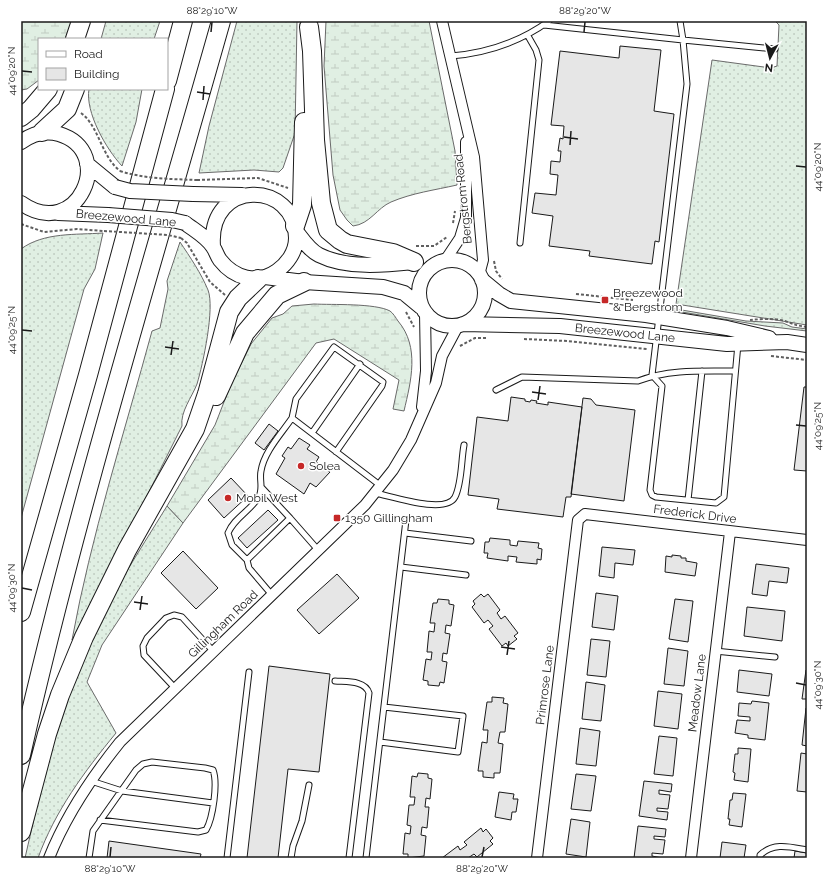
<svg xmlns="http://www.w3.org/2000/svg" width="828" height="879" font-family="Raleway,sans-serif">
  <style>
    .grass { fill: url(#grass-dots); stroke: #6a6a6a }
    .wetland { fill: url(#wetland-marsh); stroke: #6a6a6a }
    .building { fill: #e6e6e6; stroke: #1a1a1a }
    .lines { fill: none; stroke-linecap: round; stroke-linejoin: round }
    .service-casing { stroke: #1a1a1a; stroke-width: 7 }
    .minor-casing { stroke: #1a1a1a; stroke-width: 12 }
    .secondary-casing { stroke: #1a1a1a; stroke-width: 16 }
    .motorway-casing { stroke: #1a1a1a; stroke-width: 20 }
    .path { stroke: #5f5f5f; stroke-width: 2; stroke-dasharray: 3 2; stroke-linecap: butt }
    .service { stroke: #fff; stroke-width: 5 }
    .minor { stroke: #fff; stroke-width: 10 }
    .secondary { stroke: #fff; stroke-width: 14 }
    .motorway { stroke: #fff; stroke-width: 18 }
    .secondary-bridge-casing { stroke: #1a1a1a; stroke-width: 16; stroke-linecap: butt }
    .path-bridge { stroke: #5f5f5f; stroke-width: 2; stroke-dasharray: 3 2; stroke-linecap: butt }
    .secondary-bridge { stroke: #fff; stroke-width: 14 }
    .ticks { fill: none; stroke: #1a1a1a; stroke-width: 1.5 }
    .poi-dot { fill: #c62828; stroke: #fff; stroke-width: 1.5 }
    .labels { text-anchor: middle; stroke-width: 3; stroke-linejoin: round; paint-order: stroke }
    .street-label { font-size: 12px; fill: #1a1a1a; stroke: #fff }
    .poi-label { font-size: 12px; fill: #1a1a1a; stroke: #fff; text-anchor: start }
    .neatline { fill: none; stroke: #1a1a1a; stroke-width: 1.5 }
    .ticks-label { font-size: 10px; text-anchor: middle; fill: #1a1a1a }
  </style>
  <defs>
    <pattern id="grass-dots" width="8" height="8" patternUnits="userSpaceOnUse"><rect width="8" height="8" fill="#e0efe3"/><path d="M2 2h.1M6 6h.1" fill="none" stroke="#c0ccc2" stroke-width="1.8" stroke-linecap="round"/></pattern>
    <pattern id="wetland-marsh" width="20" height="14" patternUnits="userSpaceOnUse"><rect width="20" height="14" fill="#e0efe3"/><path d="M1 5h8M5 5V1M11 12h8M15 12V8" fill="none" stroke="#c0ccc2"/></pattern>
  </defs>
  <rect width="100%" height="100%" fill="#fff"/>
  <path class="grass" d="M106 21H160L154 39H101Z
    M237 21H297L295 133 283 168 279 172 254 170 199 173 209 126Z
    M775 21H807V325L676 304 712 60 771 68 777 66 779 25Z
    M89 89H142L136 122 122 166C106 149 85 112 89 89Z
    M103 233 95 269 84 289 21 518V249C44 232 76 235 103 233Z
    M180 242C190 257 201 273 208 290 215 308 203 364 197 384 192 397 180 412 182 426 147 498 108 568 72 640 91 536 124 434 152 331L160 328 168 289 167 281Z
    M670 308 746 321 783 323 792 327 807 329V331L765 326 670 310Z
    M167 506 183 523 102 645 87 682 116 733C84 772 55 811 38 858H25C41 788 57 717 85 651 107 600 138 553 167 506Z"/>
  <path class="wetland" d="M21 21H73L65 39H39V80L27 89 21 90Z
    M326 21H429L455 151 457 185C435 190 412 193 391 202 377 208 370 224 353 226L347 220 340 210 333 175 324 66Z
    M314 304C332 305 375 303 390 311 393 313 396 318 398 321 420 347 411 381 404 411L393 409 399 380 334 339 316 343 183 523 167 506 215 425 231 384 251 344 272 318 283 314 292 306Z"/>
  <path class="building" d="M620 46 661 50 654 111 674 114 659 242 655 241 652 264 589 256 590 251 549 246 553 216 532 213 535 193 556 195 558 175 550 174 551 161 560 162 561 151H558L560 138 563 139 564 126 551 125 560 51 619 58Z
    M804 387H807V471L794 470Z
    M511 397 525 399V401L530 402 531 400 537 401 536 403 548 405V402L582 407 571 497H566L563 517 497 509 499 499 468 495 477 417 508 421Z
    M583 398 591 399 596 405 635 410 624 501 571 494Z
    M269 424 278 431 264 450 255 443Z
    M299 438 310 445 307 449 319 457 316 462 330 472 316 487 310 483 304 494 276 474 285 458 282 456 288 447 291 449Z
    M231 478 248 496 224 518 208 500Z
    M268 510 278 520 247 548 238 538Z
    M490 538 510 540V545L517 546 518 541 539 543 538 548 542 549 541 560 537 559V564L516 562 517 557 508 556V561L487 558 488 553H484L485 542H489Z
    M602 547 635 550 633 565 615 563 614 578 599 576Z
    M183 551 218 588 196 609 161 573Z
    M672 555 681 556V558H686V561L697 563 695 576 665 572 666 556 672 557Z
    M756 564 789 568 787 583 769 581 767 596 752 594Z
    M337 574 359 598 319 634 297 610Z
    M596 593 618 596 614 630 592 627Z
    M481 594 484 597 488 594 500 610 497 613 501 619 505 616 518 633 514 636 517 639 508 646 506 643 502 646 489 629 493 626 488 620 484 623 472 607 475 604 473 601Z
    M438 599 449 600V604L454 605 451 626 446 625 445 633 450 634 447 654 443 653 442 661 447 662 444 683 440 682 439 686 428 685V681L423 680 426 659 431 660 432 652H427L429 631 434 632 435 623H430L433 603H437Z
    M675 599 693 601 688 642 669 639Z
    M747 607 785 611 782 641 744 636Z
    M591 639 610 641 606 677 587 675Z
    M668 648 688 651 684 686 664 684Z
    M269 666 330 674 319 772 288 769 278 858H247Z
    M739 670 772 674 769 696 737 692Z
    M806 670H807V699H802Z
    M586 682 605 685 601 721 582 719Z
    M658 691 682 694 678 729 654 726Z
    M492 697 504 698 503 703 508 704 505 732H500L498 743 503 744 500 773H494V778L483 777V771H478L482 742 487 743 488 730H483L487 702H492Z
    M752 701 769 703 765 740 748 738V735L735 733 737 720 750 721V717L738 716 739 703 751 704Z
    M806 708H807V746L802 745Z
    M580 728 600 731 596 766 576 764Z
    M659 736 677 738 673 776 654 774Z
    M738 748 751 749 748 782 734 780 735 773 733 772 735 754H738Z
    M801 753 807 754V792L797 791Z
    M418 773 428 774V778L432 779 430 799 426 798 425 807H429L427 828 422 827 421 835 426 836 424 856 408 858V854H403L405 833 410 834 411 826 407 825 409 805H414L415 797H410L412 776 417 777Z
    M576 774 596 776 591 811 571 809Z
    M644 781 672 784 671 792 659 790V794L670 795 668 809 657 808V811L668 812 667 820 639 816Z
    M499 792 514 794 513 799H518L516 812H512L511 820 495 817Z
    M733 793 746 794 742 827 729 825 730 819H728L730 800H732Z
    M571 819 590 822 586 857 566 854Z
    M638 826 666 829 665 837 654 836V839L665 840 663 854 652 853V856L662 858H634Z
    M481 828 483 832 486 829 493 838 490 841 493 844 477 857 474 854 468 858H442L458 846 460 850 467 845 464 842Z
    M109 841 201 854 200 858H107Z
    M722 842 746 845 744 858H720Z
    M795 851 807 853V858H794Z"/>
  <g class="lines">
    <g class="service-casing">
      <path id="service" d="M544 25 683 40 680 21
        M451 56C487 53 520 42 549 21
        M520 243 539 60 536 50 528 36
        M738 344 724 497 716 503 656 497 652 495 650 490 662 386 652 375 687 84 683 40 775 49
        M496 390 522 377 638 381C669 369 702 371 735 371
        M312 433 360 364
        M336 452 382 386 383 382 334 347 296 399 292 418 381 486
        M262 488 290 518
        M375 493C391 496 446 515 455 497 462 483 461 461 464 445
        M688 500 702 371
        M405 533 471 541
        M247 560 232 545 228 533C234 518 250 511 258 498 264 490 259 480 261 471 264 452 281 434 292 418
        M401 567 466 575
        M272 595 249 568 247 560 290 518 319 551
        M715 651 775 657
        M335 681C346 682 365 680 369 693L349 858
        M175 688 144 655 143 646 147 638 166 618 174 615 182 617 214 652
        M380 742 458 752 463 716 384 707
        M91 781 122 791 213 803
        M89 858 93 831 136 770 143 764 152 762 205 768 213 770C218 783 213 818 206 830L198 832 100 820
        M227 858 249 672
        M291 858 293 846 302 821 309 785
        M366 858 406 520
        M760 858V855C774 842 790 847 807 850"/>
    </g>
    <g class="minor-casing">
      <path id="minor" d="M442 21 474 157 483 260 479 275
        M446 259 460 238 466 218V142
        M422 407 426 371 425 313
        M49 858C66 815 91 778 120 742L365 505 393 470 411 440 436 383 442 356 458 326
        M537 858 578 520 585 514 807 540
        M691 858 730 532"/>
    </g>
    <g class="secondary-casing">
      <path id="secondary" d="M21 142C32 134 45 130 59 134 118 152 77 243 21 203
        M87 164 115 187
        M193 194 242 195
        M58 213 108 215
        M185 223C194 230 207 237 213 247 216 251 217 256 220 260 234 278 257 285 277 271 287 264 296 252 296 238 296 180 208 178 213 246
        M296 231C303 240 309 250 319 255 347 269 385 265 414 262
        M419 293a33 33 0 1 1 66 0a33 33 0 1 1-66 0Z
        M265 277 304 282 383 287 404 293 421 307
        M482 280 499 294 511 301 646 315 727 328 769 338
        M463 324 560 326 727 344 787 342 807 345"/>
    </g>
    <g class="motorway-casing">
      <path id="motorway" d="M309 27 312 51 315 140 321 203 328 230 340 240 347 244 393 253 414 262
        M75 39 81 21
        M167 81 183 21
        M21 117 31 109 48 89
        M42 132 67 109 75 89
        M295 226 302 205 304 122
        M216 396 245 333 277 295 304 282
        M21 612 88 375 165 89
        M21 755C77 508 152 265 221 21
        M21 832 47 734 60 695 84 637 127 550 195 429 207 394 229 312 238 298 258 279"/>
    </g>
    <path class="path" d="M81 113C99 126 101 156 120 171
      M197 180 258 178 288 188
      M453 223 455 211
      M21 224 44 232 77 229 104 231
      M181 238 187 243 210 282 225 295
      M416 246H434L447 237
      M494 261 496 271 502 279
      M576 294 633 300
      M406 312 414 327
      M750 320C761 319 775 318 785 321 793 324 798 326 807 327
      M524 339 567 341 647 349
      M460 346 475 338H486
      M771 356 807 360"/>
    <use href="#service" class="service"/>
    <use href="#minor" class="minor"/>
    <use href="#secondary" class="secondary"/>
    <use href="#motorway" class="motorway"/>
    <g class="secondary-bridge-casing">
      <path id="secondary-bridge" d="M115 187 130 191 193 194
        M108 215 172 220 185 223"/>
    </g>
    <path class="path-bridge" d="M120 171C145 179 172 179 197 180
      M104 231 168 235 181 238"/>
    <use href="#secondary-bridge" class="secondary-bridge"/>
  </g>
  <path class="ticks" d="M211 32 212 22M584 32 585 22M22 71 32 72M197 92 210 94M203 100 204 86M564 137 578 139M570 145 571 131M796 166 806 167M22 330 32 331M165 347 179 349M171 355 173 341M532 392 546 394M538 400 540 386M796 425 806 426M22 588 32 590M134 602 148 604M140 610 142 596M501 647 515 649M507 655 509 641M796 683 806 685M110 857 111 847M482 857 484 847"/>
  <g class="poi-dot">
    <rect x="601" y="296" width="8" height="8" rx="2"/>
    <circle cx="301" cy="466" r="4"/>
    <circle cx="228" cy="498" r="4"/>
    <rect x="333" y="514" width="8" height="8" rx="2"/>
  </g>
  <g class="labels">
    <g class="street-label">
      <text transform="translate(463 199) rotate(-96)" y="4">Bergstrom Road</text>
      <text transform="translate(126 218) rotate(5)" y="4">Breezewood Lane</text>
      <text transform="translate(625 333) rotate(6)" y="4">Breezewood Lane</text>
      <text transform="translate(695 514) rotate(7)" y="4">Frederick Drive</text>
      <text transform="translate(223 624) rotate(-44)" y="4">Gillingham Road</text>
      <text transform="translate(545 685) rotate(-83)" y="4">Primrose Lane</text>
      <text transform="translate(697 693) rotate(-83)" y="4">Meadow Lane</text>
    </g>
    <g class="poi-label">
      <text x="613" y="297">Breezewood<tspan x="613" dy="14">&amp; Bergstrom</tspan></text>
      <text x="309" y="470">Solea</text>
      <text x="236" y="502">Mobil West</text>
      <text x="345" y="522">1350 Gillingham</text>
    </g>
  </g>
  <rect width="828" height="879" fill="none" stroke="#ffffff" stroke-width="44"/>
  <rect x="38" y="38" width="130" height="52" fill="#ffffff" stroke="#a3a3a3"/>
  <rect x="46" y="51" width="20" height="6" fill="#ffffff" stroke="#a3a3a3"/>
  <text x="74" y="58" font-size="12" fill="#1a1a1a">Road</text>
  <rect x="46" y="68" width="20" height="12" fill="#e6e6e6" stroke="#a3a3a3"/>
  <text x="74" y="78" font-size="12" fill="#1a1a1a">Building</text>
  <g transform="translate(770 58) rotate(187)" stroke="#ffffff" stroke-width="3" paint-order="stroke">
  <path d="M0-3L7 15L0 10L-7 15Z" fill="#1a1a1a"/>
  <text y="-6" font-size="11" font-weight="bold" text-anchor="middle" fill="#1a1a1a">N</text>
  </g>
  <rect x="22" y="22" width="784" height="835" class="neatline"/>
  <g class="ticks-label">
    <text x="212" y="14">88°29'10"W</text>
    <text x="585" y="14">88°29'20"W</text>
    <text transform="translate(11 71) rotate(-90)" y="4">44°09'20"N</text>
    <text transform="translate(817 167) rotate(-90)" y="4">44°09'20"N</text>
    <text transform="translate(11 330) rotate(-90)" y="4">44°09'25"N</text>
    <text transform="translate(817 426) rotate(-90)" y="4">44°09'25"N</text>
    <text transform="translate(11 588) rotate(-90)" y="4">44°09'30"N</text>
    <text transform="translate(817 685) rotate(-90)" y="4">44°09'30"N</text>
    <text x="110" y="872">88°29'10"W</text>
    <text x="482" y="872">88°29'20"W</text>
  </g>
</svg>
